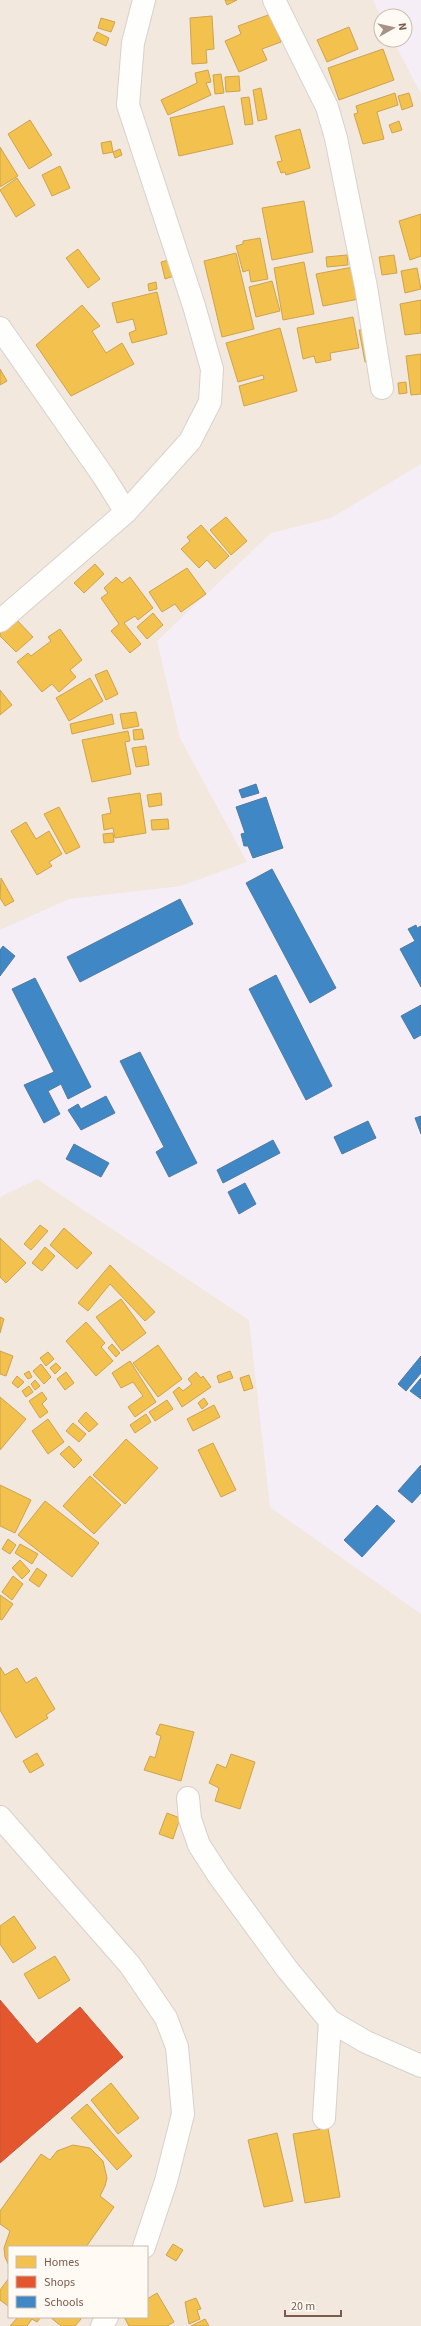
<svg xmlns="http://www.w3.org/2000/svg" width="421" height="2326" font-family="'Source Sans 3',sans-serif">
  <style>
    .residential { fill: #f2e8de; fill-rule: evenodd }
    .education { fill: #f6eef6 }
    .homes { fill: #f2c14e; stroke: #cea34e }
    .shops { fill: #e4572e; stroke: #c45837 }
    .schools { fill: #3f88c5; stroke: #517ba1 }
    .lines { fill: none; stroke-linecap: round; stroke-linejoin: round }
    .minor-casing { stroke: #d7d1cb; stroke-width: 24 }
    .minor { stroke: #fefefd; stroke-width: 22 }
  </style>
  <rect width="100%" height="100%" fill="#f9f5f0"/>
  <path class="residential" d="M0 0H421V2326H0ZM381 16H405V40H381ZM9 2247H147V2317H9Z"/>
  <path class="education" d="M373 0H421V94L393 40H405V16H381Z
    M421 464V1614L270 1507 249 1320 37 1179 0 1197V930L69 899 181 886 247 862 180 738 157 641 271 533 331 518Z"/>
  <path class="homes" d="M225 0H237L227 5Z
    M271 14 281 42 262 49 267 60 239 72 225 41 241 34 238 26Z
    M212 16 214 49 206 50 207 63 192 64 190 18Z
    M101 18 115 22 111 32 98 28Z
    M349 27 358 49 327 62 317 40Z
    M97 32 109 38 106 46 93 40Z
    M383 49 394 80 339 100 328 68Z
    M208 70 211 82 206 83 211 95 168 115 161 100 197 83 195 73Z
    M221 74 224 93 215 94 213 75Z
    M239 76 240 91 226 92 225 77Z
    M261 88 267 119 258 121 253 90Z
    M395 93 398 105 377 112 384 139 363 144 354 114 358 113 356 106Z
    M409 93 413 106 402 110 398 96Z
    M249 97 253 124 245 125 241 98Z
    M224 106 233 144 179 156 170 118Z
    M30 120 52 155 29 169 8 134Z
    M399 121 402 130 392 133 389 125Z
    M300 129 310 168 286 175 285 172 281 173 277 162 282 161 275 136Z
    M111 141 113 152 103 154 101 143Z
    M0 147 18 176 0 187Z
    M120 149 122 155 115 158 113 152Z
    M60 166 70 188 52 196 42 175Z
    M17 178 35 205 16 217 0 190Z
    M304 201 313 252 272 260 262 208Z
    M421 214V256L410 260 399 221Z
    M260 238 268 279 251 282 249 270 243 272 236 246 243 244V241Z
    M78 249 100 279 88 288 66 258Z
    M236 253 254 329 222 337 204 261Z
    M347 255 348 265 327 267 326 257Z
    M394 255 397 273 382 275 379 257Z
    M173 259 177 275 165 279 161 262Z
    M304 262 314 314 283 320 274 268Z
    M353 267 359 299 323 306 316 274Z
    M417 268 421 289 405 293 401 271Z
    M272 281 280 311 256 317 249 287Z
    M156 282 157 289 149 291 148 284Z
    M157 292 167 334 132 343 129 333 136 330 133 319 117 323 112 303Z
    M421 300V333L405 335 400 304Z
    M82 305 100 326 92 331 106 353 122 343 134 364 71 396 36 345Z
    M353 317 359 348 330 353 331 360 316 363 314 356 303 359 297 328Z
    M280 328 297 391 244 406 239 386 264 379 263 375 238 382 226 343Z
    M369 329 375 360 365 362 359 330Z
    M421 354V394L411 395 406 356Z
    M0 369 7 381 0 385Z
    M406 382 407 393 399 394 398 383Z
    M226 517 247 541 231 555 210 530Z
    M201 525 229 556 215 569 207 560 199 568 181 549 190 541 187 537Z
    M95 564 104 574 84 593 74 583Z
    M187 568 206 594 181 612 175 604 162 612 149 592Z
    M116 577 122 583 130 577 153 608 138 620 135 616 124 623 141 644 130 653 111 631 119 624 101 598 108 593 104 588Z
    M153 613 163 625 147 639 137 627Z
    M15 618 33 637 16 652 0 636V632Z
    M60 629 82 660 70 670 76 677 59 692 52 684 42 692 17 662 28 653 31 656 51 641 48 637Z
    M107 670 118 694 106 700 95 675Z
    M90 678 103 701 69 721 56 698Z
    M0 690 12 705 0 715Z
    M136 712 139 726 123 729 120 714Z
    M112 714 114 724 72 734 70 724Z
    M142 729 144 739 134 740 133 730Z
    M128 731 130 741 125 742 131 774 92 782 82 740Z
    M146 746 149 765 136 767 132 748Z
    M140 793 146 833 115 838 113 828 104 830 102 815 111 813 108 798Z
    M161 793 162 805 149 807 147 795Z
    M59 807 80 847 66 854 44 814Z
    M168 819 169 829 152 830 151 820Z
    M26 822 36 839 49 831 62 854 49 862 52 866 37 875 11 831Z
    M113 833 114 842 104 843 103 834Z
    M1 878 14 901 5 906 0 898Z
    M40 1225 48 1231 31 1250 24 1244Z
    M64 1228 92 1253 77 1269 50 1245Z
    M0 1238 26 1263 6 1283 0 1277Z
    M45 1247 55 1256 42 1271 32 1263Z
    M110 1265 155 1312 145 1321 110 1284 88 1311 78 1303Z
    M121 1299 146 1333 122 1351 96 1317Z
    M0 1317 4 1319 0 1333Z
    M86 1322 105 1343 101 1347 113 1361 96 1376 66 1341Z
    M112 1344 120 1353 116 1357 108 1348Z
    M158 1345 182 1379 158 1397 133 1363Z
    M0 1351 13 1356 6 1376 0 1374Z
    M48 1352 54 1359 46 1366 40 1358Z
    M130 1361 156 1402 135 1417 128 1407 143 1396 133 1382 121 1388 112 1373Z
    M56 1363 61 1368 55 1374 50 1368Z
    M41 1364 51 1377 44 1384 33 1371Z
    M29 1371 32 1377 28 1379 24 1374Z
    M230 1371 233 1378 219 1383 217 1376Z
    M66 1372 74 1383 65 1390 57 1379Z
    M196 1372 201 1378 203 1376 211 1387 182 1407 173 1392 179 1387 183 1391 192 1384 188 1379Z
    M249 1375 253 1388 244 1391 240 1378Z
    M17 1376 24 1382 18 1388 12 1383Z
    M35 1380 40 1386 35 1390 31 1384Z
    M29 1386 33 1392 26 1397 22 1391Z
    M42 1392 47 1399 42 1404 48 1412 40 1418 29 1401Z
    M0 1397 26 1419 0 1450Z
    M204 1398 208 1404 202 1409 198 1403Z
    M167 1400 173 1409 155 1421 149 1412Z
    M214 1405 220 1417 193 1431 187 1419Z
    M86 1412 98 1424 89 1432 78 1421Z
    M146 1414 151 1422 135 1433 130 1425Z
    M48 1419 64 1442 48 1454 32 1431Z
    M73 1423 86 1434 79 1442 66 1431Z
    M126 1439 158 1468 125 1504 93 1475Z
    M213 1443 236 1490 221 1497 198 1450Z
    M69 1446 82 1460 74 1468 60 1454Z
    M90 1476 121 1505 94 1534 63 1506Z
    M0 1485 31 1500 15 1533 0 1526Z
    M45 1501 99 1543 72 1577 18 1535Z
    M8 1539 16 1545 10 1554 2 1549Z
    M20 1544 38 1554 32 1564 15 1553Z
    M20 1560 30 1571 22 1579 12 1568Z
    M37 1568 47 1575 39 1587 29 1580Z
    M13 1576 23 1584 12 1600 2 1592Z
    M0 1595 13 1604 2 1620 0 1619Z
    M0 1667 5 1675 17 1668 26 1683 36 1677 55 1709 46 1715 48 1718 16 1738 0 1710Z
    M160 1724 194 1732 181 1781 144 1770 150 1756 155 1758 161 1736 156 1734Z
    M37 1753 44 1765 30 1773 23 1761Z
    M231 1754 255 1762 240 1809 215 1801 219 1788 209 1783 217 1764 226 1768Z
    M167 1813 180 1818 173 1839 159 1834Z
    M14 1916 36 1948 13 1963 0 1944V1926Z
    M55 1956 70 1980 39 1999 24 1974Z
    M111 2083 139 2118 118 2134 91 2100Z
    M87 2104 132 2156 117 2170 71 2118Z
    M328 2128 340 2197 305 2203 293 2134Z
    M277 2133 293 2201 264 2207 248 2140Z
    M73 2145 90 2148 103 2161 107 2178 105 2186 100 2196 114 2207 86 2247H9V2266L5 2257 4 2248 10 2231 0 2224V2211L41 2154 50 2160 57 2151Z
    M173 2244 183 2250 176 2261 166 2255Z
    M9 2278V2305L8 2306 0 2300V2290Z
    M157 2293 174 2322 167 2326H129L124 2317H147V2299Z
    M196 2298 201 2309 197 2310 200 2319 189 2324 185 2302Z
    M18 2317H41L37 2322 32 2319 27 2326H10Z
    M50 2317H79L81 2319 75 2326H61Z
    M205 2319 209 2326H191Z"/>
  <path class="shops" d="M0 2000 37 2044 80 2007 123 2057 0 2163Z"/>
  <path class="schools" d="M256 784 259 793 242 798 239 790Z
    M266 797 283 848 253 858 248 846H244L241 834 245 833 236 807Z
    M272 869 336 988 310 1003 246 883Z
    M180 899 193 924 80 982 67 957Z
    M416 925 417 928 421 926V987L400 949 415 941 408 929Z
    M3 946 15 956 0 976V950Z
    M276 975 332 1086 306 1100 249 989Z
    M35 978 91 1087 68 1099 61 1084 48 1091 60 1114 44 1123 24 1085 54 1072 12 989Z
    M421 1005V1035L414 1039 401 1016Z
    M140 1052 197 1163 169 1177 156 1152 164 1147 120 1061Z
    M106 1096 115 1113 81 1130 68 1110 78 1104 81 1109Z
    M421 1116V1134L415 1118Z
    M368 1121 376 1138 342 1154 334 1137Z
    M273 1140 280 1153 223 1183 217 1170Z
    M74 1144 109 1163 101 1177 66 1159Z
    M245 1183 256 1204 239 1214 228 1192Z
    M421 1356V1373L406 1391 398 1384Z
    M421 1378V1399L410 1391Z
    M421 1465V1493L412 1503 398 1491Z
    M377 1505 395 1521 362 1557 344 1540Z"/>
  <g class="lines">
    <g class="minor-casing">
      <path id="minor" d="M274 0 327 107 336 138 366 287 382 388
        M0 328 104 477 126 512
        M0 621 126 512 190 441 210 402 212 369 194 306 128 105 133 43 144 0
        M188 1798 190 1819 199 1845 219 1876 287 1969 330 2021 366 2042 421 2066
        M0 1817 130 1965 166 2018 177 2047 183 2114 166 2181 144 2247
        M324 2118 330 2021
        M102 2326 107 2317"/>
    </g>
    <use href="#minor" class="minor"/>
  </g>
  <rect x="8" y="2246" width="140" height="72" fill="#fffaf3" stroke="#cabbb1"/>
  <rect x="16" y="2256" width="20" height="12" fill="#f2c14e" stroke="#cabbb1"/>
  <text x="44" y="2266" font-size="12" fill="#7a5c4d">Homes</text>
  <rect x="16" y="2276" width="20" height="12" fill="#e4572e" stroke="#cabbb1"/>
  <text x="44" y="2286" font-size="12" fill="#7a5c4d">Shops</text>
  <rect x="16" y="2296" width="20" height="12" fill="#3f88c5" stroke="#cabbb1"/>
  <text x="44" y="2306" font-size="12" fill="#7a5c4d">Schools</text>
  <g transform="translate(393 28) rotate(82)"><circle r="19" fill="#fffaf3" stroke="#cabbb1"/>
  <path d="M0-3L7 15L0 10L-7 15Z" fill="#a69286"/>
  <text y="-6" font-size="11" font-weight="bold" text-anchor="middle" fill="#7a5c4d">N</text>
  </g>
  <path d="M285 2310v6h56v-6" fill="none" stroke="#7a5c4d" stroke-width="2"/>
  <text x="291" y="2310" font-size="12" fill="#7a5c4d" stroke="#fffaf3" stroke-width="3" paint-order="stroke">20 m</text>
</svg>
